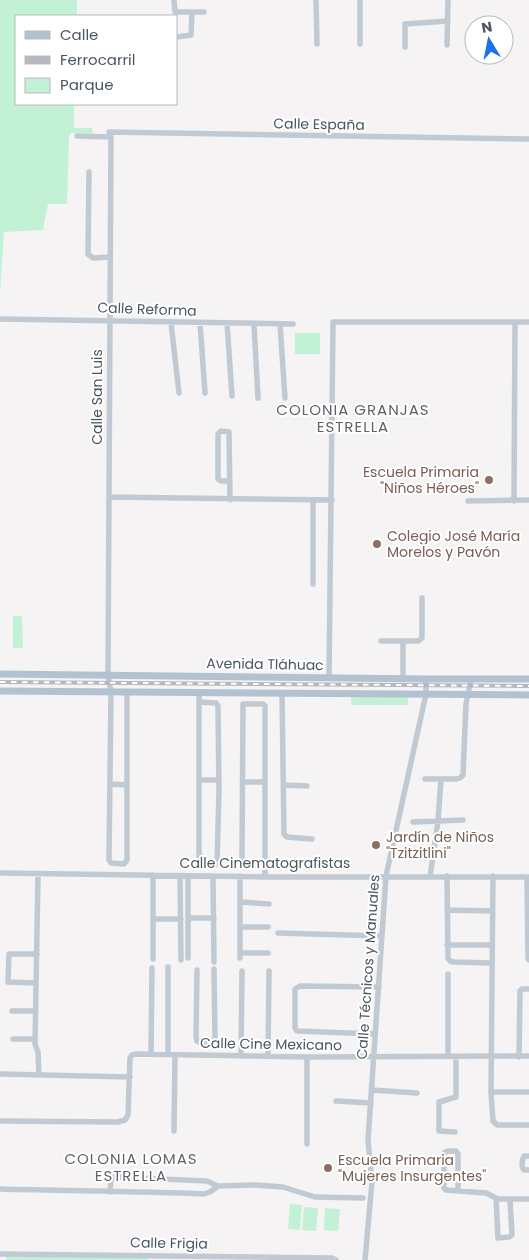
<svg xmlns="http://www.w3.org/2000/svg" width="529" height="1260" font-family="Poppins,sans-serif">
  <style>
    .green { fill: #c3f1d5 }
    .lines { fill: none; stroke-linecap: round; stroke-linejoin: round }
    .minor { stroke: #c1cad2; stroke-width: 5.5 }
    .major { stroke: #b3c2d1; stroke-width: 7 }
    .rail-casing { stroke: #b5b8bd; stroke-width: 4 }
    .rail { stroke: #fff; stroke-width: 2; stroke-dasharray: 5.5; stroke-linecap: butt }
    .education-dot { fill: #8d6e63; stroke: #fff; stroke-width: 2 }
    .labels { text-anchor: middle; stroke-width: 4; stroke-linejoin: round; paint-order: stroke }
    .street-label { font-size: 14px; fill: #4a5661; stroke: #fff }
    .education-label { font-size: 14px; fill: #785e54; stroke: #fff; text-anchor: start }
    .neighbourhood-label { font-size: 15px; letter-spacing: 1px; fill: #5f6368; stroke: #fff }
  </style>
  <rect width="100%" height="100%" fill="#f5f3f3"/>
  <path class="green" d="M0 0H77V16H16V104H74V128H92L93 133H71L69 138 67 204H48L43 230 4 232 0 293Z
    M295 333H320V354H295Z
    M13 616H22L23 648H13Z
    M351 696H408V705H351Z
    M290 1204 302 1205 300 1230 288 1229Z
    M304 1207 318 1208 316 1231 302 1230Z
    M325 1208 340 1209 338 1231 324 1230Z
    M6 1256 148 1257V1260H6Z"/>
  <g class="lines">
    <path class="minor" d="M174 0 175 12H204
      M316 0 317 44
      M360 0V44
      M176 37 191 35 192 12
      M447 45 448 0
      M405 47V24L448 21
      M109 132 529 139
      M77 136 111 137 108 675 111 692 109 860 111 863 124 864 127 860V692
      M89 172 88 254 93 258 110 257
      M0 319 293 324
      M171 323 179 393
      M200 323 205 393
      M227 323 232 396
      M254 324 258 398
      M280 324 285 398
      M230 481H221L218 479V434L221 431 229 432 230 500
      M109 497 332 500
      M468 501 529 500
      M514 501 515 322
      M313 584V500
      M381 641H418L422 638V598
      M329 677 333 322H529
      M403 679V642
      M282 693 284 834 287 837 312 839
      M199 702 216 703 218 706 219 791 217 863 215 865H201L199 862V698L200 692
      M425 779H457L460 778 463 775 466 704 471 679
      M200 780H219
      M243 782H265
      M110 784 127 785
      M284 785 307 786
      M413 822 463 820
      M265 864 244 863 242 860 243 704H263L265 706V877
      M0 873 265 877H529
      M38 874 35 1044 38 1052 39 1075
      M153 875V959
      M180 876 181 960
      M213 876 214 962
      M447 876 448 958 450 961 454 962 492 963
      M493 876 491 1092 493 1121 497 1125H529
      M430 877 438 821 441 779
      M527 877 528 958 529 960
      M240 902 269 904
      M447 910 492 911
      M188 918H214
      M153 919H181
      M240 927H268
      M278 933 382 936
      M447 945H491
      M240 953H268
      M188 958V876
      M240 958V876
      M197 970 196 1037 197 1041 202 1044 213 1042 215 1038 214 969
      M448 974V1057
      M36 983 8 982 9 954H37
      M12 1011H35
      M375 1034 297 1031 295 1028V989L300 986 379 987
      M13 1039H35
      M151 1054 152 968
      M168 1055V967
      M241 1056 242 971
      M268 1056 269 971
      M519 1057 520 991 522 989H529
      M0 1074 130 1077
      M372 1090 417 1093
      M491 1092H529
      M336 1101 371 1103
      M0 1121 118 1122 125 1120 128 1115 130 1058 132 1055 136 1054 307 1057 529 1056
      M174 1131 175 1055
      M455 1132 439 1131V1102L456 1097V1057
      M307 1144V1057
      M529 1156H524C522 1160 521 1167 524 1170H529
      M0 1189C68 1191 136 1191 204 1194L210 1192 218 1186 255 1185 283 1187 315 1197 363 1198
      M458 1191V1154L456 1151H448L445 1152 444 1156V1188L446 1190 486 1193 498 1199H529
      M110 1192 111 1180 114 1177 207 1181 218 1186
      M496 1198 498 1238 509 1237 512 1235 510 1200
      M0 1254 332 1258 336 1260
      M365 1260 372 1182 368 1140 386 876 426 694V679"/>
    <path class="major" d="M0 674 426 679H529
      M0 691 529 695"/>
    <g class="rail-casing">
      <path id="rail" d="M0 682 529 686"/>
    </g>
    <use href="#rail" class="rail"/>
  </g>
  <g class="education-dot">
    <circle cx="489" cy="480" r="5"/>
    <circle cx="377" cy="544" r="5"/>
    <circle cx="376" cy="845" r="5"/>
    <circle cx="328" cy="1168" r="5"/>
  </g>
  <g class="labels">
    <g class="street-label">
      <text transform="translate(319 124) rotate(1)" y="5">Calle España</text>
      <text transform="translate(147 309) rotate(2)" y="5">Calle Reforma</text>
      <text transform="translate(97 397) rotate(-90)" y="5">Calle San Luis</text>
      <text transform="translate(265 664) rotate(1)" y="5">Avenida Tláhuac</text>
      <text x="265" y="868">Calle Cinematografistas</text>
      <text transform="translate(368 967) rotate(-86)" y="5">Calle Técnicos y Manuales</text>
      <text transform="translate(271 1044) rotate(1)" y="5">Calle Cine Mexicano</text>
      <text transform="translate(169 1243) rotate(1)" y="5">Calle Frigia</text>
    </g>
    <g class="education-label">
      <text x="479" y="477" text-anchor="end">Escuela Primaria<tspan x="479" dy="16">"Niños Héroes"</tspan></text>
      <text x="387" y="541">Colegio José María<tspan x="387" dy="16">Morelos y Pavón</tspan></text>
      <text x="386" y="842">Jardín de Niños<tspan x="386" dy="16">"Tzitzitlini"</tspan></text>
      <text x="338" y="1165">Escuela Primaria<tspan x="338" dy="16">"Mujeres Insurgentes"</tspan></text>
    </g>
    <g class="neighbourhood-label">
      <text x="353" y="415">COLONIA GRANJAS<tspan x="353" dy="17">ESTRELLA</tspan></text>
      <text x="131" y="1164">COLONIA LOMAS<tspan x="131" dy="17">ESTRELLA</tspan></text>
    </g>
  </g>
  <rect x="15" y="15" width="162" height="90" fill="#ffffff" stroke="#b7bbc0"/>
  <rect x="25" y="31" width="25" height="8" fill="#b3c2d1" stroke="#b7bbc0"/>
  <text x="60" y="40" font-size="15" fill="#4a5661">Calle</text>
  <rect x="25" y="56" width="25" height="8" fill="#b5b8bd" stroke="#b7bbc0"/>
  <text x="60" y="65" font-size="15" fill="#4a5661">Ferrocarril</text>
  <rect x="25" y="78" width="25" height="15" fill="#c3f1d5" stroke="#b7bbc0"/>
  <text x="60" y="90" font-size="15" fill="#4a5661">Parque</text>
  <g transform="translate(489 40) rotate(350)"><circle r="24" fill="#ffffff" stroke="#b7bbc0"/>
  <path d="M0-4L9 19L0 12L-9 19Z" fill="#1a73e8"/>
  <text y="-8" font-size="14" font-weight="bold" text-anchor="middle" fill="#4a5661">N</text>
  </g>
</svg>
